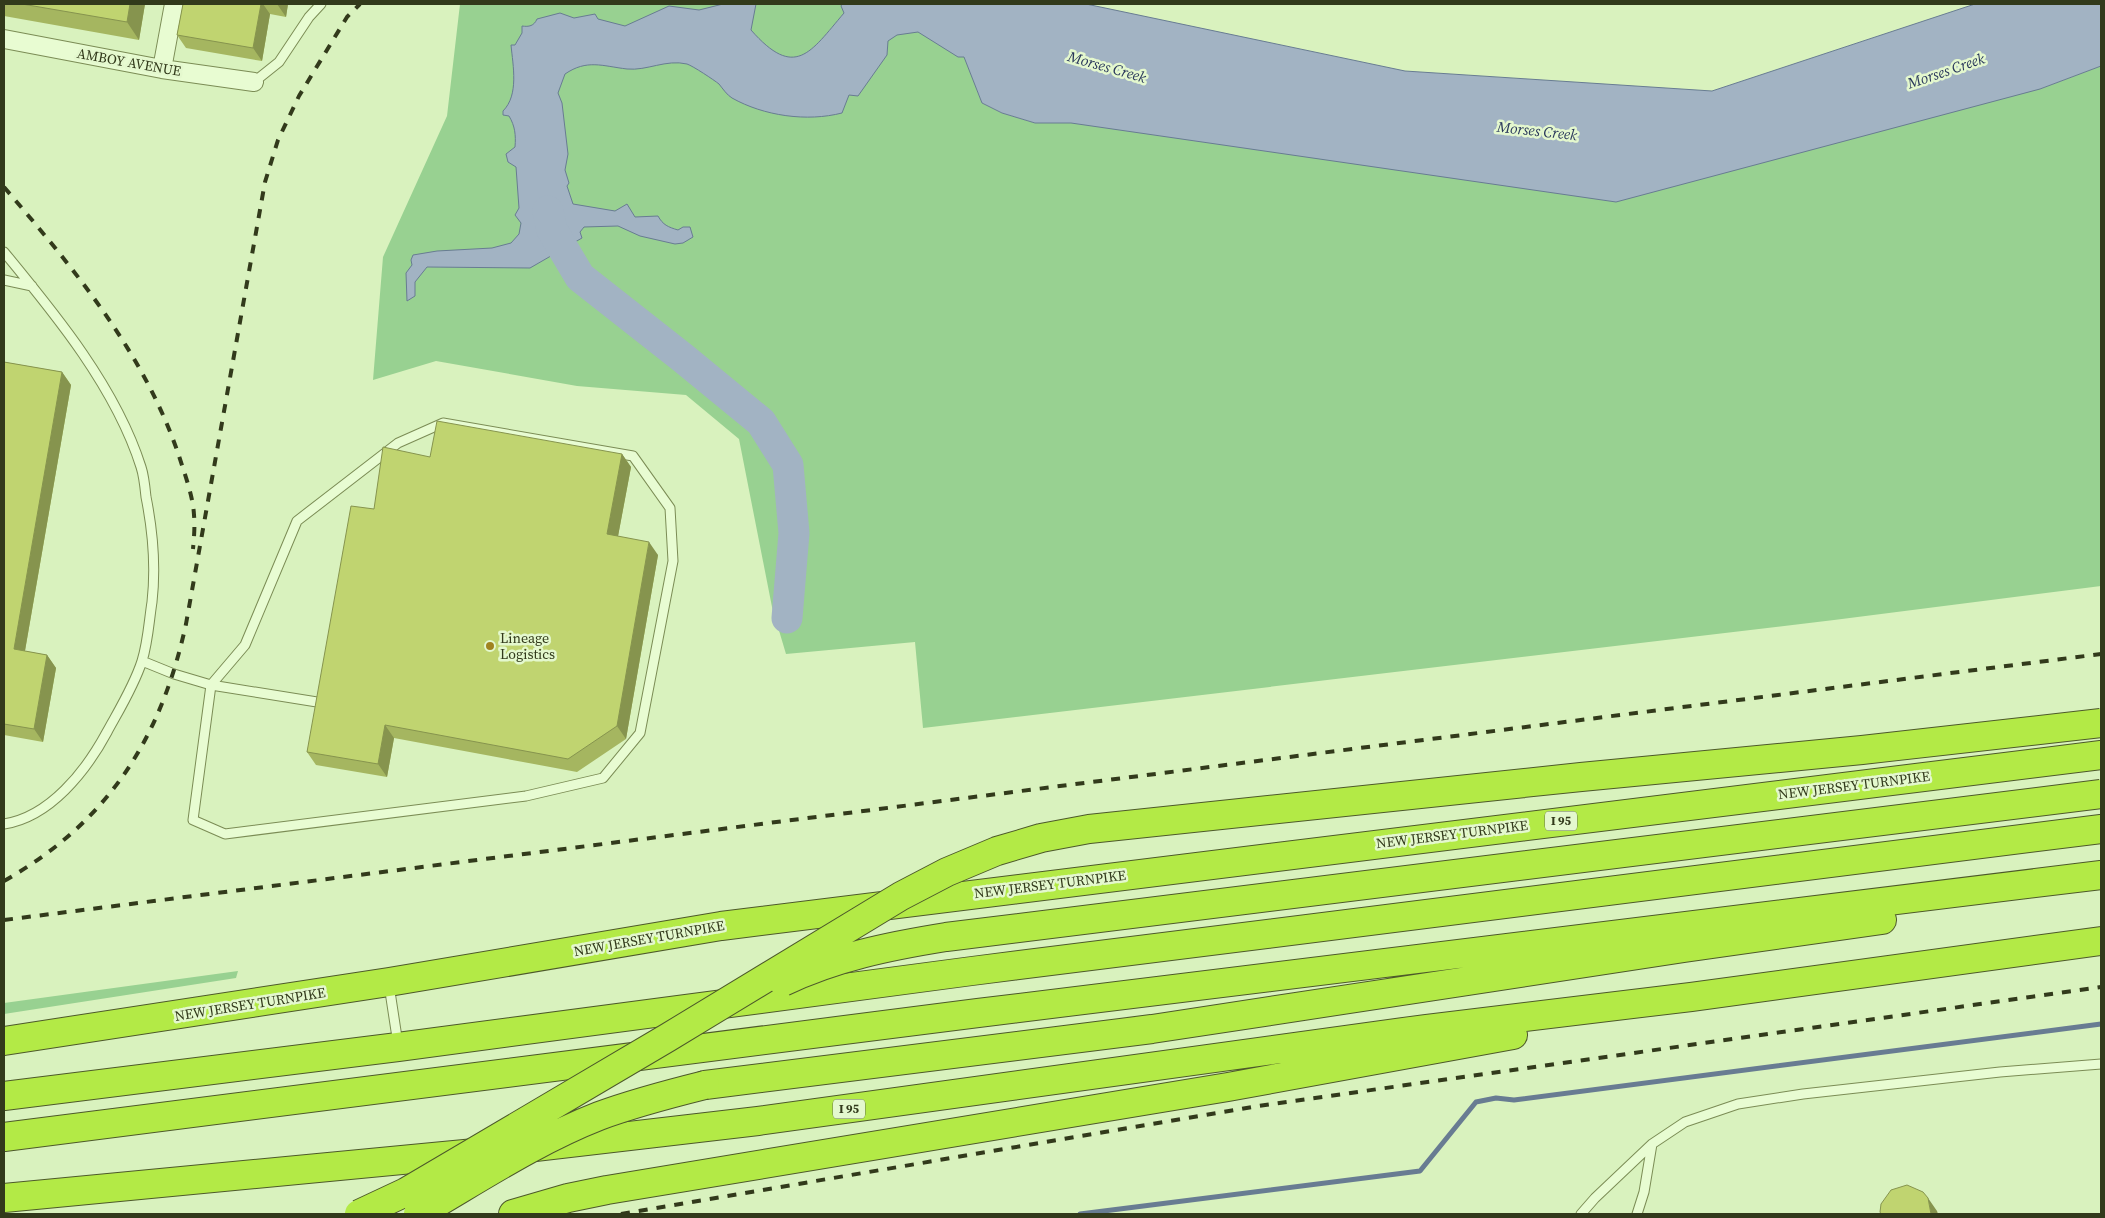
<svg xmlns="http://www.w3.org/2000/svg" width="2105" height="1218" font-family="'Source Serif 4',serif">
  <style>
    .green { fill: #98d191 }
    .water { fill: #a2b3c3; stroke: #687c92 }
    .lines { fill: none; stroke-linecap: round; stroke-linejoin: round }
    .stream { stroke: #687c92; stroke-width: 5 }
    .river { stroke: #a2b3c3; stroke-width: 31 }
    .service-casing { stroke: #7b8c55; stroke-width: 11 }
    .minor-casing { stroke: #7b8c55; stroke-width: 20 }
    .motorway-casing { stroke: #4d592a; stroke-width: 30 }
    .service { stroke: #e8fcd2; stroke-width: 9 }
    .minor { stroke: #e8fcd2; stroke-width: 18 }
    .motorway { stroke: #b3ea46; stroke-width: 28 }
    .rail { stroke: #323a1b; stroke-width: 4; stroke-dasharray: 9 9; stroke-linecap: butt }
    .motorway-bridge-casing { stroke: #4d592a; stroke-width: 30; stroke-linecap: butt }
    .motorway-bridge { stroke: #b3ea46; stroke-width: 28 }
    .wall { fill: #a5b660 }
    .shaded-wall { fill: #86944e }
    .building { fill: #c0d470; stroke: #86944e }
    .poi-dot { fill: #a08320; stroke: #e4f8ce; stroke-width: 2 }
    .labels { text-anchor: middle; stroke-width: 5; stroke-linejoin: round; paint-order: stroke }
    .shield { fill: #e4f8ce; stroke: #677351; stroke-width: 1 }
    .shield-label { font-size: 12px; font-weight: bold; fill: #323a1b }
    .street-label { font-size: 14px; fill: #323a1b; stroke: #e4f8ce }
    .poi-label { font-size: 14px; fill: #323a1b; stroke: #e4f8ce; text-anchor: start }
    .water-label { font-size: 15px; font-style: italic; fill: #29375b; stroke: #e4f8ce }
  </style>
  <rect width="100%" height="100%" fill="#d9f2be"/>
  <path class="green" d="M460 4H894L964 56 982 103 1002 113 1035 123 2040 89 2101 66V586L1834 620 923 728 915 642 786 654 772 607 739 439 686 395 577 386 436 361 373 380 383 257 447 116Z
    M238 971 236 978 4 1014V1003Z"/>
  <path class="water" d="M723 4H756L751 30C795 80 810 53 844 13L841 6 842 4H1086L1405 71 1712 91 1975 4H2101V66L2040 89 1616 202 1071 123H1035L1002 113 982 103 964 57H958L918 32 897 35 888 41 887 55 858 96 849 95 842 113C807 122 764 116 732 98 727 95 723 89 719 84 714 80 693 66 687 64 666 59 647 71 627 69 602 66 587 59 565 74L558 93 562 103 568 154 565 170 569 183 567 186 573 204 615 211 627 204 635 217 658 216C663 225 668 227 678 230L683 227H690L693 237 683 243 675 244 640 236 618 226 584 227 580 232 582 238 530 268 427 267 415 282V296L407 301 406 273 412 265 411 260 413 255 437 251 492 248 511 243 519 234 521 223 515 215 519 208 516 167 508 162 506 154 515 147C516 135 515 126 509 116L503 115V111C519 95 513 66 511 45H515L522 33V26C529 27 534 26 537 19L560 13 574 18 595 14 598 19 625 26 669 6 699 10Z"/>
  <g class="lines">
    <path class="stream" d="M1080 1214 1420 1171 1476 1102 1496 1098 1514 1100 2101 1024"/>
    <path class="river" d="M548 211 552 230 580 277 683 358 761 422 788 465 794 533 787 618"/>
    <g class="service-casing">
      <path id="service" d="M254 82 279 62 309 17 321 4
        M4 252C56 315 116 388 141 467 144 476 145 487 146 497 153 532 156 566 152 602 149 621 148 642 142 661 134 686 119 710 107 732 86 771 50 817 4 824
        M4 280 32 286
        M443 423 633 456 670 508 673 561 640 733 603 778 526 796 225 834 193 820 211 685 245 645 297 521 398 443Z
        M142 661 174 674 211 685 317 702
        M389 985 398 1044
        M1581 1214 1595 1198 1652 1144 1685 1122 1738 1104 1803 1094 2000 1072 2101 1064
        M1637 1214 1644 1192 1652 1144"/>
    </g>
    <g class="minor-casing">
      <path id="minor" d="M4 39 162 69 254 82
        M162 69 174 4"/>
    </g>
    <g class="motorway-casing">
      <path id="motorway" d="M4 1041 389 982 721 926 2101 755
        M705 1085 1152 1029 1684 948 1882 920
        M4 1096 398 1047 972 971 2101 829
        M4 1137 978 1013 2101 875
        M535 1147 758 1121 1425 1029 1691 997 2101 941
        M4 1198 475 1153
        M513 1214 568 1198 607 1190 1228 1087 1513 1035"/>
    </g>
    <use href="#service" class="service"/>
    <use href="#minor" class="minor"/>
    <use href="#motorway" class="motorway"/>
    <path class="rail" d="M4 187C74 269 144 352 179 456 185 475 193 496 194 515 195 526 194 538 193 549
      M4 881C108 822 161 739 186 624L265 182 278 140 299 96 347 17 360 4
      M4 920 2101 654
      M621 1214 1258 1106 2101 987"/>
    <g class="motorway-bridge-casing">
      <path id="motorway-bridge" d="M783 982C835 957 890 946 946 937L2101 794
        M359 1214 406 1192 667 1038 901 896 947 872 997 851 1041 838 1089 829 1581 777 1862 750 2101 723
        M418 1214C477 1180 535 1141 599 1116 634 1103 669 1094 705 1085"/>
    </g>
    <use href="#motorway-bridge" class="motorway-bridge"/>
  </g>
  <path class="wall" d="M4 4H145L139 40 4 16Z
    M183 4H288L286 17 270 14 262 61 186 48 177 35Z
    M4 362 62 372 71 385 25 651 47 655 56 668 43 742 4 735Z
    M622 454 631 467 618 536 658 555 626 739 577 772 394 738 387 777 316 765 307 752 374 509 430 457Z"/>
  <path class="shaded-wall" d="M130 4H145L139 40 127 22Z
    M261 4H263L270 14 262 61 253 48Z
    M277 4H288L286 17Z
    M62 372 71 385 23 662 14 649Z
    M622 454 631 467 616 547 607 534Z
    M649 542 658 555 626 739 617 726Z
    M47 655 56 668 43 742 34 729Z
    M385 725 394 738 387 777 378 764Z
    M1928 1198 1937 1211 1938 1214H1931Z"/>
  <path class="building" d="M22 4H130L127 22Z
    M183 4H261L253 48 177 35Z
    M4 362 62 372 14 649 47 655 34 729 4 724Z
    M437 421 622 454 607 534 649 542 617 726 568 759 385 725 378 764 307 752 351 506 374 509 383 447 430 457Z
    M1907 1185 1923 1192 1928 1198 1931 1214H1881L1880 1212 1881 1204 1891 1190Z"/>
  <circle class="poi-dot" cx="490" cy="646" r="5"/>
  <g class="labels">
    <g class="shield">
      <rect x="1545" y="811.5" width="32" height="19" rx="4"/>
      <rect x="833" y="1099.5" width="32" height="19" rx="4"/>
    </g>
    <g class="shield-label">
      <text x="1561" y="825">I 95</text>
      <text x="849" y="1113">I 95</text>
    </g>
    <g class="street-label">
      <text transform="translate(129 62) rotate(10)" y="5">AMBOY AVENUE</text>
      <text transform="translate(1854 785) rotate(-7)" y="5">NEW JERSEY TURNPIKE</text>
      <text transform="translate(1452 834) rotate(-7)" y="5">NEW JERSEY TURNPIKE</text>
      <text transform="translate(1050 884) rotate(-7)" y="5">NEW JERSEY TURNPIKE</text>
      <text transform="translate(649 938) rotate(-10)" y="5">NEW JERSEY TURNPIKE</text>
      <text transform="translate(250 1004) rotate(-9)" y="5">NEW JERSEY TURNPIKE</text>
    </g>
    <g class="poi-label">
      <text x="500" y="643">Lineage<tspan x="500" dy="16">Logistics</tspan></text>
    </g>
    <g class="water-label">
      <text transform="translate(1107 67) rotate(16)" y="5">Morses Creek</text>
      <text transform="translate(1946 71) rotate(-19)" y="5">Morses Creek</text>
      <text transform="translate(1537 131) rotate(6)" y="5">Morses Creek</text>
    </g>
  </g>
  <rect width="2105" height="1218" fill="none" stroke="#323a1b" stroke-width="10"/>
</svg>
